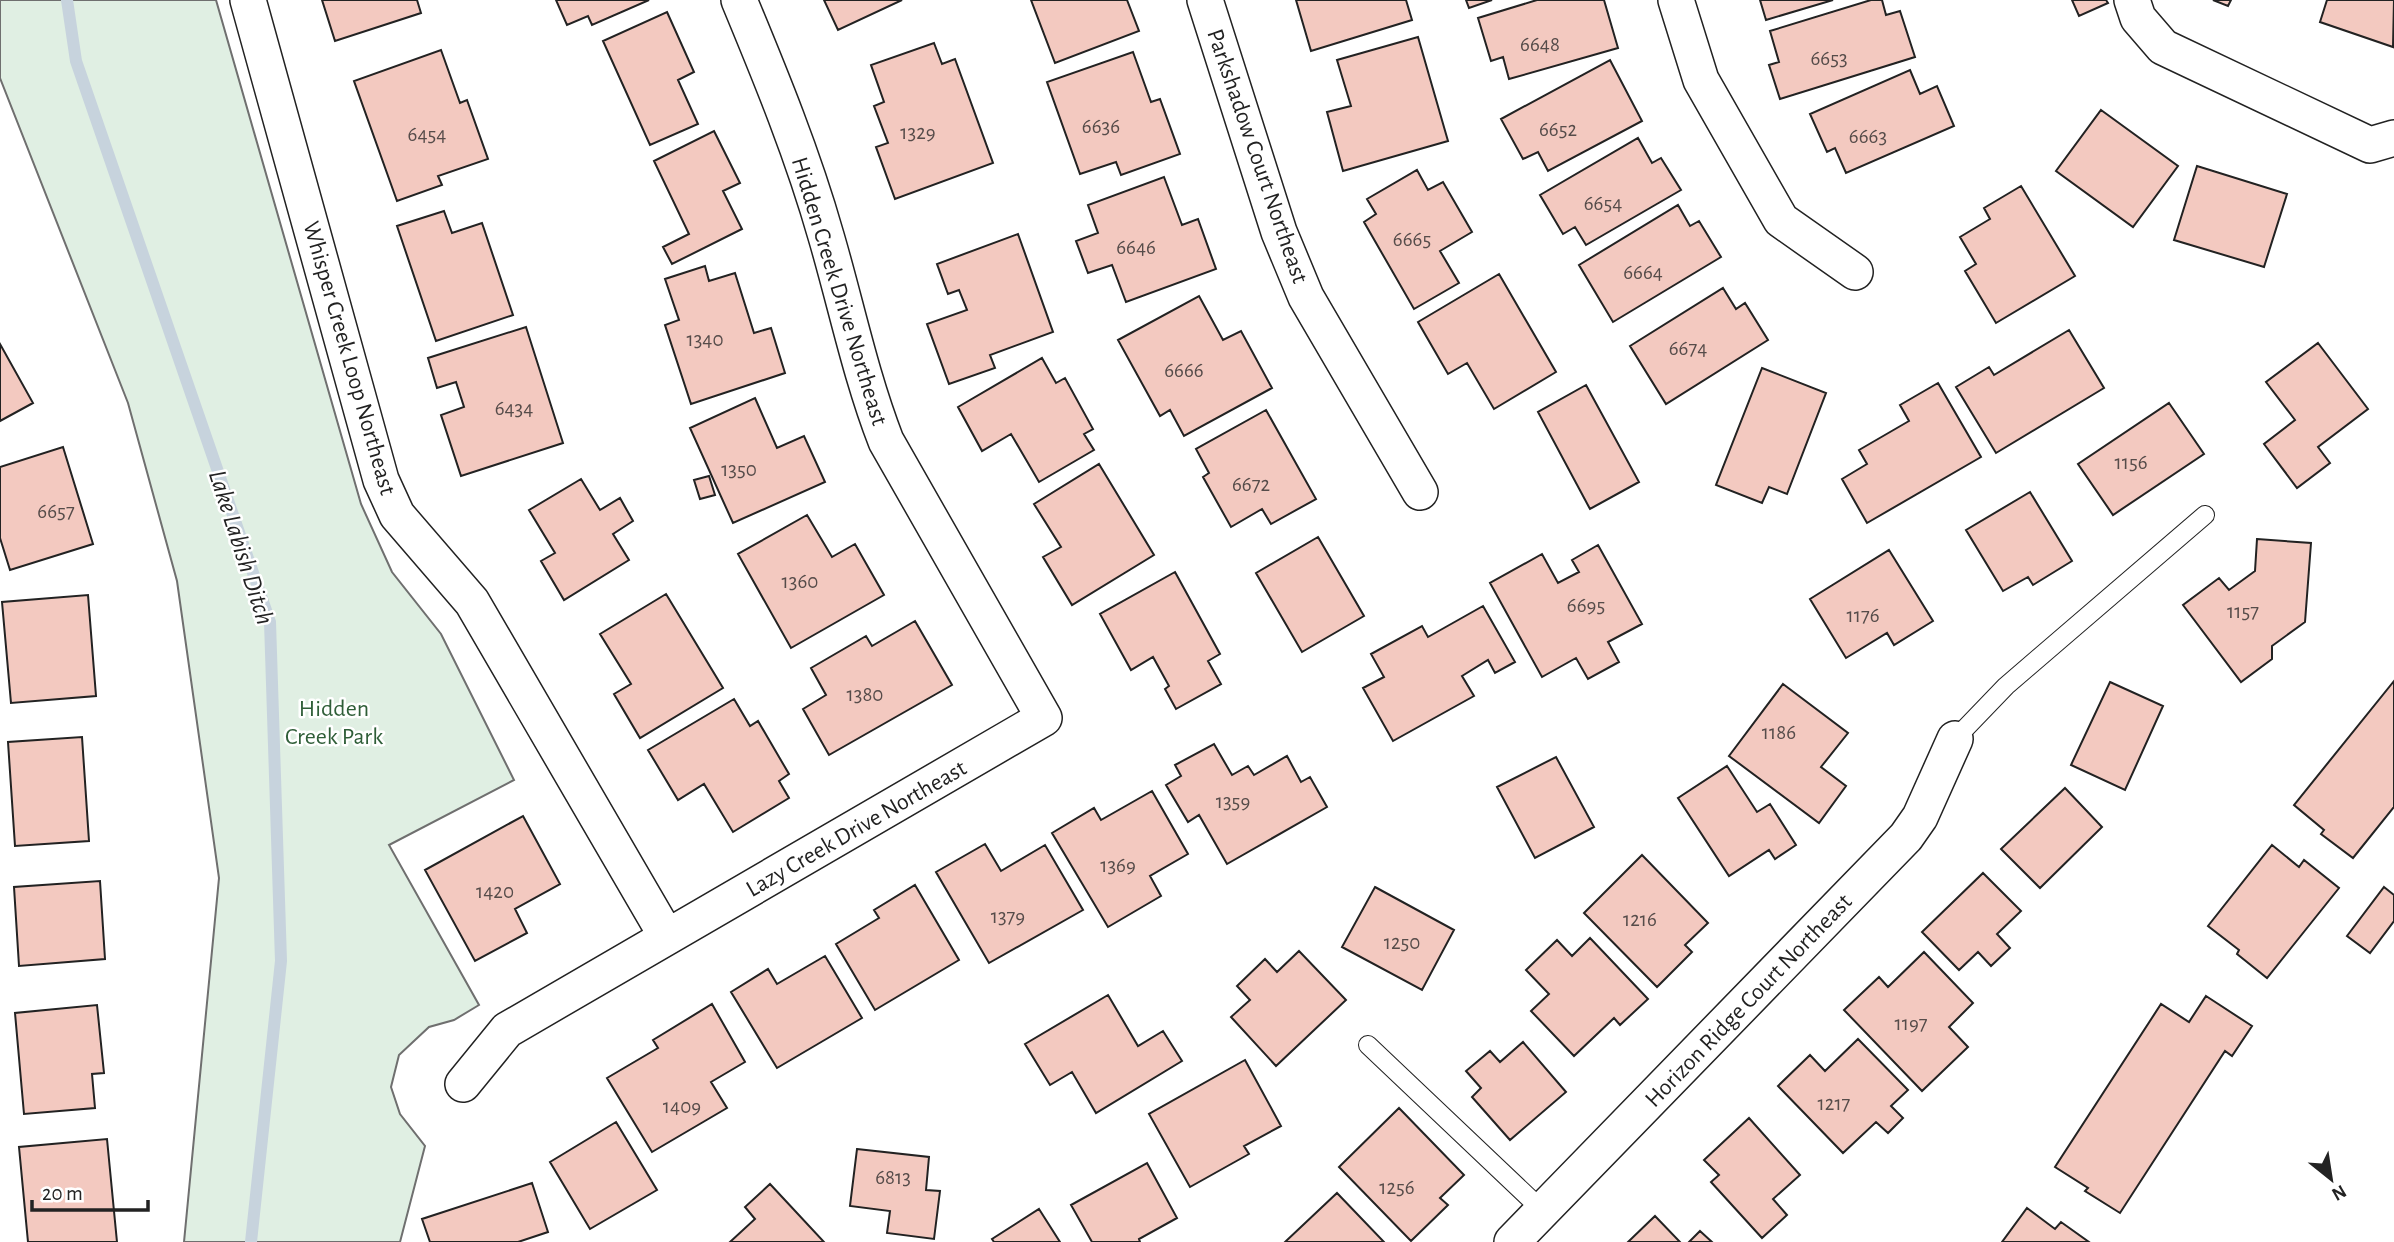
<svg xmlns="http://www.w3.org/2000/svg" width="2394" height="1242" font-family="'Alegreya Sans',sans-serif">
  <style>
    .green { fill: #e0efe3; stroke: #6f6f6f; stroke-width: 2 }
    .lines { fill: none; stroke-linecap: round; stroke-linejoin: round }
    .stream { stroke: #c7d3dd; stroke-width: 12 }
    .building { fill: #f3c9c0; stroke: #222; stroke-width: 2 }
    .lane-casing { stroke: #222; stroke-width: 20 }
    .street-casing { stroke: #222; stroke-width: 38 }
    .lane { stroke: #fff; stroke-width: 18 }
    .street { stroke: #fff; stroke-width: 35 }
    .labels { text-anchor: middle; stroke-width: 5; stroke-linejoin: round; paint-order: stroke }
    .number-label { font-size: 21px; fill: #564c4a }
    .street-label { font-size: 24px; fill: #222; stroke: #fff }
    .park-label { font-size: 24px; fill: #2f5e38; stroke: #fff }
    .water-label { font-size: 26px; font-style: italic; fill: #222; stroke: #fff }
  </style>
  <rect width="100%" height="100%" fill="#fff"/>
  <path class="green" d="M0 0H216L361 504 392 572 441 634 514 780 389 845 479 1005 454 1020 429 1027 399 1055 391 1087 400 1114 425 1146 400 1242H184L219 878 177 581 128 403 0 78Z"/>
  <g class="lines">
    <path class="stream" d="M67 0 76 61 270 622 281 961 251 1242"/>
  </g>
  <path class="building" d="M322 0H417L421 13 335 41Z
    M556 0H649L592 25 588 16 567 25Z
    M824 0H902L838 30Z
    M1031 0H1127L1139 31 1055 63Z
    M1296 0H1406L1412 20 1311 51Z
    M1466 0H1492L1469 8Z
    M1537 0H1604L1618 48 1509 79 1503 57 1491 61 1478 18Z
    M1760 0H1833L1766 20Z
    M1871 0H1882L1886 15 1900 11 1915 57 1780 99 1769 65 1779 62 1770 31Z
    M2072 0H2106L2108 3 2079 16Z
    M2213 0H2231L2228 6Z
    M2327 0H2394L2393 47 2320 22Z
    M667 12 694 72 678 80 698 124 650 145 603 41Z
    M1418 37 1448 141 1343 171 1327 112 1351 106 1337 60Z
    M934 43 942 64 955 59 993 163 895 199 876 147 888 143 874 106 884 102 871 65Z
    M441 50 460 103 467 100 488 159 438 176 442 185 397 201 354 81Z
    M1133 52 1151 102 1160 99 1180 154 1121 175 1116 162 1080 174 1047 82Z
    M1610 60 1642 121 1548 171 1538 152 1523 159 1501 119Z
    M1910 70 1920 94 1937 86 1954 126 1846 173 1835 148 1827 152 1810 114Z
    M2101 110 2178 166 2133 227 2056 171Z
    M714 131 740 183 723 191 742 229 672 264 663 247 689 234 654 161Z
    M1638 138 1652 163 1661 158 1681 190 1586 245 1575 227 1563 234 1540 195Z
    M2197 166 2287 194 2264 267 2174 240Z
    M1417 170 1428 190 1443 182 1472 232 1440 251 1459 283 1414 309 1364 222 1376 214 1367 199Z
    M1164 177 1182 225 1198 219 1216 269 1126 302 1112 265 1088 273 1076 241 1098 233 1088 205Z
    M2021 186 2075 276 1996 323 1965 271 1976 264 1960 237 1990 219 1984 208Z
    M1678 205 1690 226 1699 221 1721 257 1613 322 1579 265Z
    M444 211 452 233 482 223 513 315 436 341 397 226Z
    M1018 234 1053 332 990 355 995 368 949 384 927 324 967 310 959 290 948 294 937 264Z
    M705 266 709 281 735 273 754 333 771 328 785 373 691 404 665 325 679 320 665 279Z
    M1499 274 1556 372 1494 409 1467 363 1448 374 1418 322Z
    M1723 288 1736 309 1745 303 1768 340 1666 404 1630 346Z
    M1199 296 1223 340 1241 331 1272 388 1184 436 1170 410 1160 416 1118 340Z
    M526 327 563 443 461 476 441 415 464 407 456 382 437 388 428 358Z
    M2069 330 2104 388 1996 453 1956 387 1989 367 1994 375Z
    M2318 343 2368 409 2318 447 2330 463 2297 488 2264 444 2295 420 2266 382Z
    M0 344 33 403 0 421Z
    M1042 358 1056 383 1065 378 1093 429 1084 434 1094 450 1039 482 1011 434 982 451 958 407Z
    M1762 368 1826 393 1787 494 1769 487 1762 503 1716 485Z
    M1938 383 1981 457 1867 523 1842 479 1867 464 1859 450 1909 421 1900 405Z
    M1586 385 1639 482 1590 509 1538 412Z
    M755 398 777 448 804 436 825 482 733 523 690 428Z
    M2169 403 2204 454 2113 515 2078 464Z
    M1266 410 1316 499 1271 524 1262 509 1231 527 1203 477 1209 473 1196 449Z
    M63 447 93 544 10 570 0 538V467Z
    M1099 464 1154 555 1072 605 1043 557 1061 547 1034 504Z
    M709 476 715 495 700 499 694 480Z
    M581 479 600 510 620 498 633 521 613 534 629 560 564 600 541 561 555 553 529 510Z
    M2030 492 2072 561 2033 585 2028 577 2003 591 1966 530Z
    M807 515 832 557 855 544 884 595 791 648 738 554Z
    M1318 537 1364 616 1302 652 1256 573Z
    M2257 539 2311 543 2305 622 2272 646V659L2241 682 2183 605 2219 578 2229 590 2255 571Z
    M1598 545 1642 624 1608 642 1619 662 1588 679 1576 658 1542 677 1490 583 1542 554 1558 583 1579 572 1572 560Z
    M1889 550 1933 621 1894 645 1887 633 1846 658 1810 599Z
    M1175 572 1220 654 1208 661 1221 684 1176 709 1165 689 1169 686 1153 657 1131 670 1100 614Z
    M666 594 723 688 640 738 614 694 631 684 600 634Z
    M88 595 96 696 11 703 2 602Z
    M1483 606 1515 662 1495 673 1488 660 1462 676 1474 696 1393 741 1363 688 1384 677 1371 654 1422 626 1428 637Z
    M915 621 952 685 829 755 803 709 826 695 811 668 866 636 872 646Z
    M2394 681V807L2353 858 2321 834 2324 830 2294 805Z
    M2110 682 2163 706 2125 790 2071 765Z
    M1783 684 1848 733 1821 767 1846 786 1819 823 1729 756Z
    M734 699 750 726 758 721 789 774 779 781 789 798 733 832 704 784 678 800 648 750Z
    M82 737 89 841 15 846 8 742Z
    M1214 744 1232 775 1248 766 1254 775 1287 756 1301 782 1310 777 1327 807 1227 864 1199 815 1188 822 1166 785 1181 776 1175 765Z
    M1556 757 1594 827 1535 858 1497 787Z
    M1727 766 1757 812 1770 804 1796 845 1775 859 1769 850 1729 876 1678 798Z
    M2065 788 2102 827 2040 888 2001 849Z
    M1152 791 1188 854 1150 876 1161 896 1108 927 1052 833 1094 808 1101 820Z
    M523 816 560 884 515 909 527 933 475 961 425 870Z
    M985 844 1001 871 1045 845 1083 910 989 963 936 872Z
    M2272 845 2299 867 2304 860 2339 888 2267 978 2237 954 2239 950 2208 926Z
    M1642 855 1708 923 1685 945 1692 952 1657 987 1584 913Z
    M1983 873 2021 911 1997 934 2010 948 1991 966 1978 952 1959 970 1922 932Z
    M100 881 105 959 19 966 14 887Z
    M915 885 959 960 875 1010 836 944 879 918 874 910Z
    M1375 887 1454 930 1422 990 1342 947Z
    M2384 887 2394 895V921L2370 953 2347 936Z
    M1590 938 1648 999 1620 1025 1614 1018 1574 1056 1531 1011 1549 994 1526 970 1557 940 1572 956Z
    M1299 951 1346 1000 1276 1066 1231 1017 1250 1000 1237 986 1265 959 1277 972Z
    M1924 952 1973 1003 1949 1027 1968 1047 1922 1091 1844 1010 1879 977 1888 987Z
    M825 956 862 1018 777 1068 731 992 768 969 777 984Z
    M1108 995 1138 1046 1163 1031 1182 1061 1096 1113 1072 1072 1050 1085 1025 1044Z
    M2206 996 2252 1026 2232 1056 2225 1051 2120 1213 2085 1191 2088 1188 2055 1167 2161 1004 2189 1022Z
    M712 1004 745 1062 711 1082 727 1108 652 1152 607 1078 658 1048 653 1040Z
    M97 1005 104 1073 92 1074 95 1108 24 1114 15 1013Z
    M1858 1039 1908 1090 1891 1106 1903 1118 1888 1133 1876 1122 1843 1153 1778 1086 1810 1055 1825 1071Z
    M1523 1042 1566 1092 1510 1140 1472 1097 1481 1088 1466 1071 1490 1051 1500 1062Z
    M1245 1060 1281 1126 1244 1146 1249 1154 1190 1187 1149 1114Z
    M1399 1108 1464 1175 1440 1198 1448 1205 1411 1241 1339 1167Z
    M1749 1118 1800 1175 1773 1199 1787 1215 1762 1238 1711 1182 1719 1175 1704 1160Z
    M616 1122 657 1190 590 1229 550 1162Z
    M107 1139 117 1242H28L19 1147Z
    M857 1149 929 1157 926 1190 940 1191 934 1239 887 1233 890 1211 850 1206Z
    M1147 1163 1177 1218 1139 1239 1140 1242H1092L1071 1205Z
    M532 1183 548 1232 518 1242H430L422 1219Z
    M770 1184 824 1242H730L755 1219 745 1207Z
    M1337 1193 1384 1242H1285Z
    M2027 1208 2055 1229 2061 1222 2089 1242H2002Z
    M1039 1209 1060 1242H994L992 1239Z
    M1655 1216 1680 1242H1628Z
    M1700 1231 1712 1242H1689Z"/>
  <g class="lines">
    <g class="lane-casing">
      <path id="lane" d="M1955 739 2006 686 2205 515
        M1368 1045 1543 1211"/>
    </g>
    <g class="street-casing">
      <path id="street" d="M248 0 381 480 397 515 472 602 667 937
        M1205 0 1279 232 1306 297 1420 492
        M1676 0 1701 80 1781 220 1855 272
        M2132 0 2138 18 2163 47 2370 145 2394 138
        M463 1084 507 1030 1044 718 886 441C860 374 846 304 826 236 803 155 771 77 739 0
        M1512 1242 1906 837 1920 817 1955 739"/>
    </g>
    <use href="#lane" class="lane"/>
    <use href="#street" class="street"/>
  </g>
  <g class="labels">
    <g class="number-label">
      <text x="1540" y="51">6648</text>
      <text x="1829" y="65">6653</text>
      <text x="1101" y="133">6636</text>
      <text x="1558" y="136">6652</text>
      <text x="918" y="139">1329</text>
      <text x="427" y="141">6454</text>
      <text x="1868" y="143">6663</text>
      <text x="1603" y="210">6654</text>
      <text x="1412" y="246">6665</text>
      <text x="1136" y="254">6646</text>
      <text x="1643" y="279">6664</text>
      <text x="705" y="346">1340</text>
      <text x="1688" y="355">6674</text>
      <text x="1184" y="377">6666</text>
      <text x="514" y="415">6434</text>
      <text x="2131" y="469">1156</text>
      <text x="739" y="476">1350</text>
      <text x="1251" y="491">6672</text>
      <text x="56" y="518">6657</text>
      <text x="800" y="588">1360</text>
      <text x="1586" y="612">6695</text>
      <text x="2243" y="618">1157</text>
      <text x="1863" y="622">1176</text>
      <text x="865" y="701">1380</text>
      <text x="1779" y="739">1186</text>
      <text x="1233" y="808">1359</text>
      <text x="1118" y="872">1369</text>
      <text x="495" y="898">1420</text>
      <text x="1008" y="923">1379</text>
      <text x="1640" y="926">1216</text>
      <text x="1402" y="949">1250</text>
      <text x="1911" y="1030">1197</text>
      <text x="1834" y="1110">1217</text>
      <text x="682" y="1113">1409</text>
      <text x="893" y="1184">6813</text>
      <text x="1397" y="1194">1256</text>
    </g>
    <g class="street-label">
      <text transform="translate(1258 156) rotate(71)" y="8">Parkshadow Court Northeast</text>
      <text transform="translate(840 291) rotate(73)" y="8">Hidden Creek Drive Northeast</text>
      <text transform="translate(350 358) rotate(74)" y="8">Whisper Creek Loop Northeast</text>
      <text transform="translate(856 828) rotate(-30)" y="8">Lazy Creek Drive Northeast</text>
      <text transform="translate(1748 1000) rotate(-46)" y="8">Horizon Ridge Court Northeast</text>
    </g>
    <g class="park-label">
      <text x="334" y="716">Hidden<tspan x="334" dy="28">Creek Park</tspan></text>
    </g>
    <g class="water-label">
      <text transform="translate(242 547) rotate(72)" y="9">Lake Labish Ditch</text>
    </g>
  </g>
  <g transform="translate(2331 1179) rotate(150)" stroke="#ffffff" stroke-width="5" paint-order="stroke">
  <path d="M0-5L12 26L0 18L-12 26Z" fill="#222222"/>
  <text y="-10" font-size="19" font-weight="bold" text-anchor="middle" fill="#222222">N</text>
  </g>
  <path d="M32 1200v10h116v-10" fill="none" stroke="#222222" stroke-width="3.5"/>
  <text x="42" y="1200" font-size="21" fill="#222222" stroke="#ffffff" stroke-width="5" paint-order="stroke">20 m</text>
</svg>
